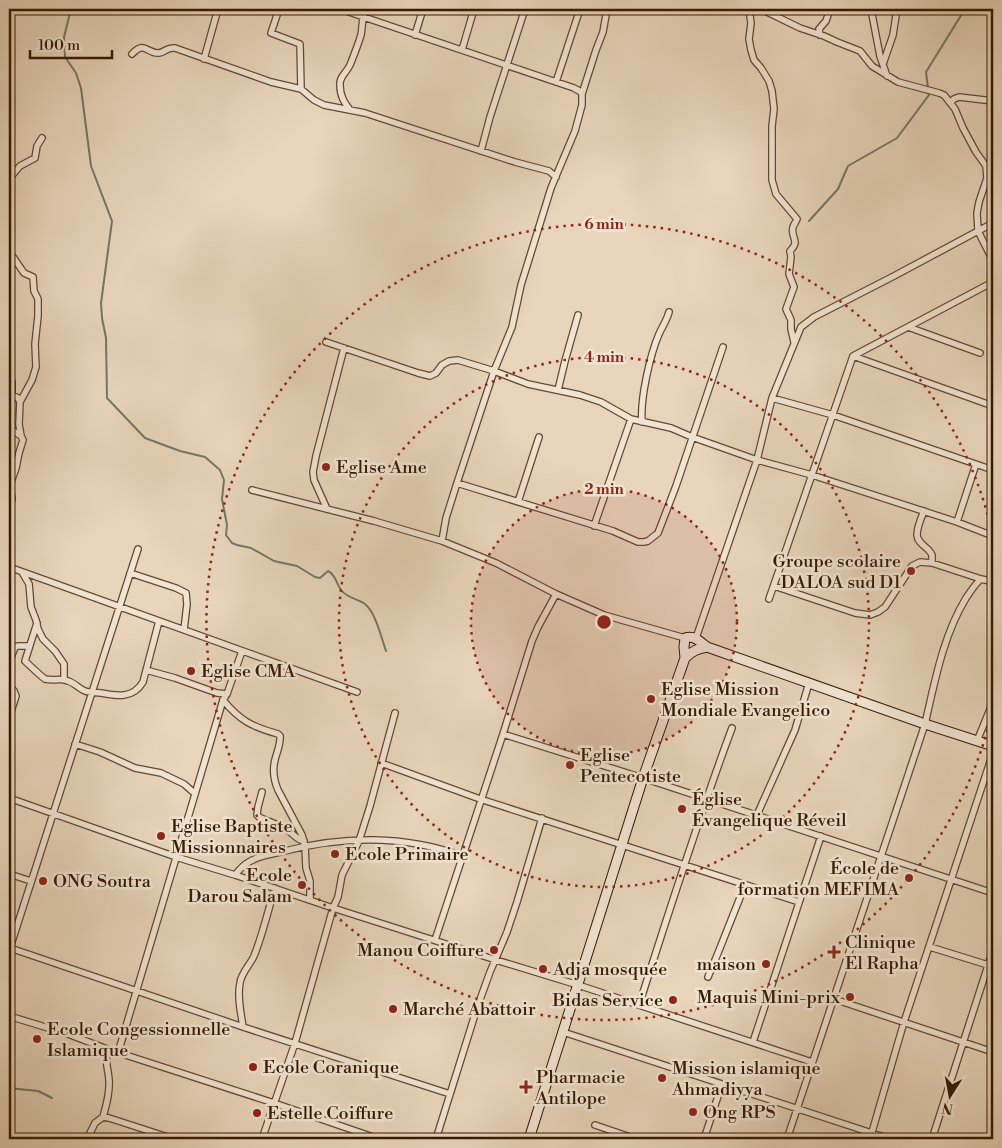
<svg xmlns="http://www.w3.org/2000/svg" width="1002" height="1148" font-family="'Libre Bodoni',serif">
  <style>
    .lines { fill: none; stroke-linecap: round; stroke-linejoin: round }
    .stream { stroke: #717967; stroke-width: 2 }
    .street-casing { stroke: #634830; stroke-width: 8 }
    .secondary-casing { stroke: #371901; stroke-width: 11 }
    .street { stroke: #f0e4d3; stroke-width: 5.5 }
    .secondary { stroke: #f0e4d3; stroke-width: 9 }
    .ring { fill: none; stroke: #8f2418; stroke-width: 2.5; stroke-dasharray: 2.5 5 }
    .poi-dot { fill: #8f2418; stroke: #f0e4d3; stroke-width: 2 }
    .labels { text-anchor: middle; stroke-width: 5; stroke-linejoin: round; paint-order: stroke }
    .poi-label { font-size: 18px; fill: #371901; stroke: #f0e4d3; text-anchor: start }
    .centre { fill: #8f2418; stroke: #f0e4d3; stroke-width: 2.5 }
    .ring-label { font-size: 15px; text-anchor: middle; font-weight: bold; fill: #8f2418; stroke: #f0e4d3; stroke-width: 5; stroke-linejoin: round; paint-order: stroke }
  </style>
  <rect width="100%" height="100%" fill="#e8d5bb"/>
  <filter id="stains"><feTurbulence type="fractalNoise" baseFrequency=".004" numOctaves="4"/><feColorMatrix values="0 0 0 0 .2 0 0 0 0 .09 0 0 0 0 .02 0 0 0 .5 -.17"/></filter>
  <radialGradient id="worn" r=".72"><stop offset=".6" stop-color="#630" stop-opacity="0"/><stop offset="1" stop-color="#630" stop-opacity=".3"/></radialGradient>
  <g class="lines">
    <path class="stream" d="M71 9 64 37 65 57 76 73 81 88 91 166 112 221 101 303 102 318 106 338 107 398 145 438 180 451 205 457 220 470 224 480 222 499 227 525 226 535 232 543 237 545 251 548 274 561 297 566 315 577 320 578 328 571C336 575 336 583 341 590 347 598 358 599 365 604 376 613 381 637 386 651
      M928 88 926 72 965 9
      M809 221 838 189 848 166 897 138 929 95 928 93
      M9 1088 38 1091 52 1098"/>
    <g class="street-casing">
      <path id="street" d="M279 9 271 33 300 44 301 89
        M340 9 574 88 581 92 582 94
        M749 9 751 23 749 39 751 50 754 60 761 68 769 81 772 91 774 109 772 126V180L776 194 797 219C796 222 794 224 793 227 790 238 801 240 790 251L791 257 789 274 794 287 786 309 791 320V329L794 342
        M761 9 800 28 824 36 837 42 855 49 860 51 872 66 898 82 939 93 944 95 955 109 963 128 976 152 986 166 987 178 979 202 977 213 978 231 993 261
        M871 9 880 56 887 76
        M415 35 423 9
        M820 35 819 29 826 21 830 9
        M462 50 474 9
        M132 54C145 40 147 54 159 53 165 52 167 47 175 48L271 82 301 89 314 100 324 105 365 113 515 162 549 171 556 177
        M204 59 218 9
        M883 64 893 35 897 9
        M556 82 580 9
        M951 102 954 99 959 97 993 101
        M350 110C344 102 340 96 340 85 339 77 347 72 350 65 354 55 358 45 361 35 363 25 361 19 366 9
        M481 151 490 117 525 9
        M9 179 20 166 35 158 37 146 42 138
        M9 187 10 193 9 204
        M9 251 24 273 33 277 34 291 38 299V316L35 344 36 367 32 380 20 402 19 424 21 436
        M908 327 980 353
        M326 342 418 373 430 376 436 373 442 365 449 361 458 360 494 371 528 384 580 395 601 402 631 419 671 428 692 437 757 460 812 475 957 522 993 536
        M853 356 993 406
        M9 375 12 382V395L18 398 20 402
        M558 390 565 361 578 315
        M772 398 833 415 993 470
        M642 422C640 399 650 355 659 334 662 327 667 320 669 312
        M9 428 21 436 23 440 19 453 16 468 10 485 12 499 9 510
        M457 483 613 531 638 542H644L648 541 658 533 676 486 723 347
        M252 490 374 521 442 541 496 563 556 594
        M518 502 539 437
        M327 509 314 480 313 472 316 456 344 348
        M924 511C921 518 917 527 917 535 918 545 928 546 932 555 932 556 932 562 932 563
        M957 522 976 464
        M594 526 631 419
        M442 541 446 518 457 483 494 371 512 327 521 285 551 188 575 131 582 105V94L596 50 603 32 607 9
        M9 567 357 692
        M22 572 29 584 31 607 36 620 38 629 43 639 55 651 64 664V680
        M130 573 176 588 186 593 187 604 184 630
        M774 586 855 613 870 615 878 612 885 607 912 566 920 562 932 563 981 579
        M769 599 853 356 993 282
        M37 623 25 661C27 663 43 678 45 679 53 681 61 678 68 681 75 683 79 689 85 691 90 693 96 692 101 693 117 696 133 699 143 682L159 621
        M696 638 757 460 772 398 801 327 814 317 894 276 993 223
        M9 663 15 647 18 646H29
        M146 670 175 678 217 693 227 694
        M9 685 14 691 16 696 9 718
        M223 700C240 721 253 727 278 734L280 736C281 746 275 755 274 765 273 773 275 783 278 790L302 835 305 846 306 868 310 881V900
        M503 734 643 778 993 893
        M977 741 993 702
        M75 744 100 752 135 768 161 773 184 784 193 792H195
        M381 763 480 799 799 902
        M262 792 258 807 257 815 259 817C269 822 281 825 290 832 295 836 298 840 304 841
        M9 798 176 857 235 875 333 908 496 960 578 985 812 1062
        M757 815 795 730 809 683
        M9 874 31 881
        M235 875C239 870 243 865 249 862 259 855 274 854 285 851 343 836 405 835 462 856
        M435 940 503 734 532 641 538 627 556 594 604 615 685 638
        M930 947 988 965
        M10 948 243 1027 450 1094
        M9 951 138 549
        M708 977 718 953 745 885
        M834 999 993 1052
        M639 1005C669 912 698 819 732 728
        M9 1016 68 1034 107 1049 274 1103 379 1139
        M243 1027C241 1013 237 997 240 983 241 973 250 965 254 956 263 934 268 910 275 888
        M563 1032 890 1139
        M753 1042 821 836
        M118 1053 223 700 227 694 242 651
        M103 1117C106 1106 110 1094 109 1081 109 1071 104 1061 107 1049
        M595 1125 636 1139
        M87 1139 95 1123 103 1117 109 1118 174 1139
        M262 1139 295 1043 333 908 338 897 342 875 359 841 370 806 395 713
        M436 1139 477 1008 490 972 507 932 517 902 542 818
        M704 1139 722 1084
        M787 1139 925 724C935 681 943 636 966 598 971 591 975 584 981 579L990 581 993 580
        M870 1139 904 1022 993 753
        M932 1139 993 950
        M993 1139V1137"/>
    </g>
    <g class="secondary-casing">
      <path id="secondary" d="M685 658 684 647 685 638C695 635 700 642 707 647L925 724 993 746
        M529 1139 643 778 685 658C692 651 697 649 707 647"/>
    </g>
    <use href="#street" class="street"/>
    <use href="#secondary" class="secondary"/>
  </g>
  <circle cx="604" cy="622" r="133" fill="#8f2418" fill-opacity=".12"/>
  <g class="ring">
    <circle cx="604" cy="622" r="133"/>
    <circle cx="604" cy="622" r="265"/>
    <path d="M993 708A398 398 0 1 1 993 536"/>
  </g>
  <g class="poi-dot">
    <circle cx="326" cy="467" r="5"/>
    <circle cx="911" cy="571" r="5"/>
    <circle cx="191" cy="671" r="5"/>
    <circle cx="651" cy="699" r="5"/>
    <circle cx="570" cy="765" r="5"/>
    <circle cx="682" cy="809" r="5"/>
    <circle cx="161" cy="836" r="5"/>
    <circle cx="335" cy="854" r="5"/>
    <circle cx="909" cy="878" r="5"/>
    <circle cx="43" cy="881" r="5"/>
    <circle cx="302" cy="885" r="5"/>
    <circle cx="494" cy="950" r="5"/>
    <path d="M831.5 944.5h5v5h5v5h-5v5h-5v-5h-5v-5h5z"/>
    <circle cx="766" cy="964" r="5"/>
    <circle cx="543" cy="969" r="5"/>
    <circle cx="850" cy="997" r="5"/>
    <circle cx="673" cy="1000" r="5"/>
    <circle cx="393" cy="1009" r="5"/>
    <circle cx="37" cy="1039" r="5"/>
    <circle cx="253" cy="1067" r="5"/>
    <circle cx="662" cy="1078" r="5"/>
    <path d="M523.5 1079.5h5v5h5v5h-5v5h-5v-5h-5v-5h5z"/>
    <circle cx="693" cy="1112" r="5"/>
    <circle cx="257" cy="1113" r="5"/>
  </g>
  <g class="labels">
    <g class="poi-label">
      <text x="336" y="473">Eglise Ame</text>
      <text x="901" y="567" text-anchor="end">Groupe scolaire<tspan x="901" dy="21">DALOA sud D1</tspan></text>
      <text x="201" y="677">Eglise CMA</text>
      <text x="661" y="695">Eglise Mission<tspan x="661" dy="21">Mondiale Evangelico</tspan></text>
      <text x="580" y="761">Eglise<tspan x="580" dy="21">Pentecotiste</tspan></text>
      <text x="692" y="805">Église<tspan x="692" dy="21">Évangelique Réveil</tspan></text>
      <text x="171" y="832">Eglise Baptiste<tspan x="171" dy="21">Missionnaires</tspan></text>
      <text x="345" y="860">Ecole Primaire</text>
      <text x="899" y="874" text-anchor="end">École de<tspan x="899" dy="21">formation MEFIMA</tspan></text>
      <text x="292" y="881" text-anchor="end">Ecole<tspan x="292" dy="21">Darou Salam</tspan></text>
      <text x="53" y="887">ONG Soutra</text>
      <text x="845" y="948">Clinique<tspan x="845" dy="21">El Rapha</tspan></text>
      <text x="484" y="956" text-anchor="end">Manou Coiffure</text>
      <text x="756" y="970" text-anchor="end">maison</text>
      <text x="553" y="975">Adja mosquée</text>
      <text x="840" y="1003" text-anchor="end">Maquis Mini-prix</text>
      <text x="663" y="1006" text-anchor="end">Bidas Service</text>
      <text x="403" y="1015">Marché Abattoir</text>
      <text x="47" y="1035">Ecole Congessionnelle<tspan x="47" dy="21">Islamique</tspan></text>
      <text x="263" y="1073">Ecole Coranique</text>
      <text x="672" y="1074">Mission islamique<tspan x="672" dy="21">Ahmadiyya</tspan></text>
      <text x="536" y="1083">Pharmacie<tspan x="536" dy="21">Antilope</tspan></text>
      <text x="703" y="1118">Ong RPS</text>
      <text x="267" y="1119">Estelle Coiffure</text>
    </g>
  </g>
  <circle cx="604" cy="622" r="8" class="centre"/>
  <g class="ring-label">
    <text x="604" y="229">6 min</text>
    <text x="604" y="362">4 min</text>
    <text x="604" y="494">2 min</text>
  </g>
  <rect width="1002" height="1148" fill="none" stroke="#e8d5bb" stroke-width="30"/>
  <rect x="10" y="10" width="982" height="1128" fill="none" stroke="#371901" stroke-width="2.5"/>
  <rect x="15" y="15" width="972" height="1118" fill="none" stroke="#371901"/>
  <g transform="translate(950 1096) rotate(191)" stroke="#f0e4d3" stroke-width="4" paint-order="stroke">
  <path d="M0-4L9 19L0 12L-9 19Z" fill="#371901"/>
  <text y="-8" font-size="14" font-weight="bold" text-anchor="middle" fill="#371901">N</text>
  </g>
  <path d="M30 50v8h82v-8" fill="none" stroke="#371901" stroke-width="2.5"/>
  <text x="38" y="50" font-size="15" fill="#371901" stroke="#f0e4d3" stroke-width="4" paint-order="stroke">100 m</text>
  <rect width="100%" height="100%" filter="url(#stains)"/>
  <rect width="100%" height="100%" fill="url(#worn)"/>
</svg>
